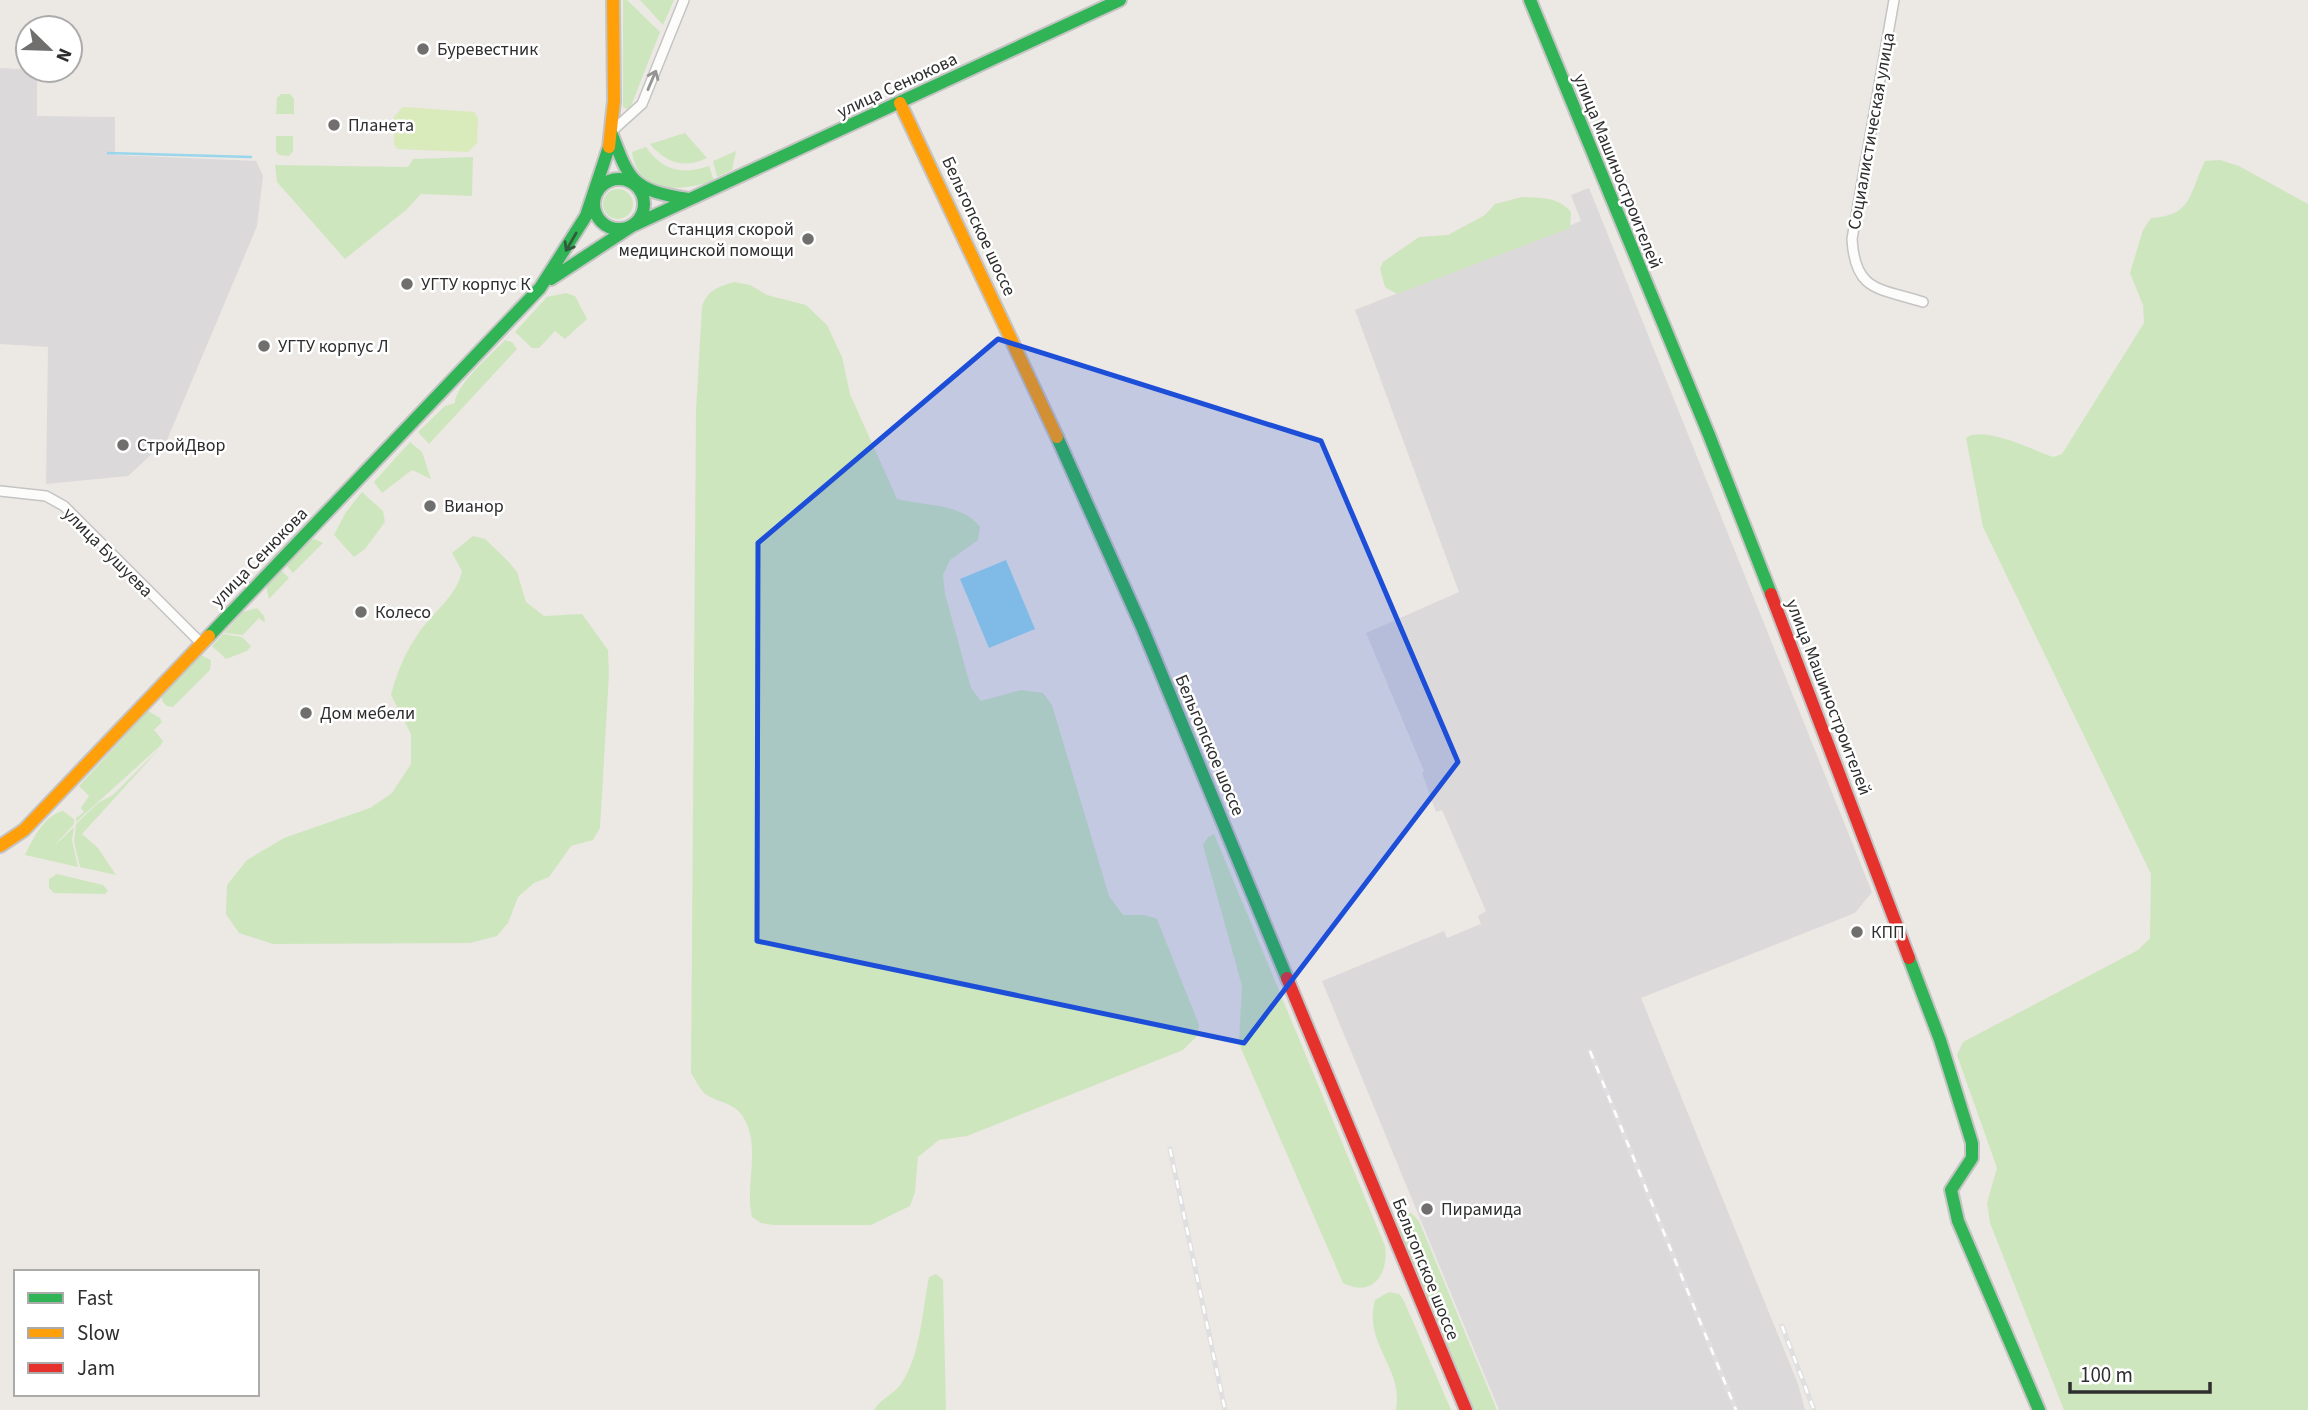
<svg xmlns="http://www.w3.org/2000/svg" width="2308" height="1410" font-family="'Source Sans 3',sans-serif">
  <style>
    .industrial { fill: #dcd9db }
    .green { fill: #cee6be }
    .pitch { fill: #d9eabb }
    .water { fill: #99d6ec }
    .lines { fill: none; stroke-linecap: round; stroke-linejoin: round }
    .stream { stroke: #99d6ec; stroke-width: 2.5 }
    .street-casing { stroke: #c5c4c5; stroke-width: 12 }
    .fast-casing { stroke: #c5c4c5; stroke-width: 16 }
    .slow-casing { stroke: #c5c4c5; stroke-width: 16 }
    .jam-casing { stroke: #c5c4c5; stroke-width: 16 }
    .street { stroke: #fcfcfb; stroke-width: 9 }
    .fast { stroke: #30b455; stroke-width: 12 }
    .slow { stroke: #ff9f0a; stroke-width: 12 }
    .jam { stroke: #e5322d; stroke-width: 12 }
    .rail-casing { stroke: #dfdfe1; stroke-width: 5 }
    .rail { stroke: #fff; stroke-width: 2.5; stroke-dasharray: 8; stroke-linecap: butt }
    .oneway { stroke: #959594 }
    .oneway2 { stroke: #2f5d3c }
    .marked { fill: #1d4ed8; fill-opacity: 0.2; stroke: #1d4ed8; stroke-width: 5; stroke-linejoin: round }
    .poi-dot { fill: #706f6e; stroke: #fff; stroke-width: 2.5 }
    .labels { text-anchor: middle; stroke-width: 5; stroke-linejoin: round; paint-order: stroke }
    .poi-label { font-size: 18px; fill: #2e2e2e; stroke: #fff; text-anchor: start }
    .street-label { font-size: 18px; fill: #2e2e2e; stroke: #fff }
  </style>
  <rect width="100%" height="100%" fill="#ece8e4"/>
  <path class="industrial" d="M0 68 37 70V116L115 117V155L256 161 263 176 257 226 167 440 128 476 46 484 48 347 0 344Z
    M1589 188 1872 892 1855 913 1641 998 1798 1384 1805 1410H1499L1322 981 1444 931 1447 938 1481 924 1478 916 1486 911 1442 810 1436 812 1422 773 1424 771 1366 633 1459 592 1355 310 1581 221 1571 195Z"/>
  <path class="green" d="M623 0H627L660 32 631 106 627 109 623 107Z
    M640 0H674L663 25Z
    M281 94H290L294 99V114H276L277 98Z
    M685 133 707 158C684 169 666 163 650 144Z
    M276 136H293V151L289 156 279 155 276 151Z
    M646 147C663 171 681 175 709 166L714 181C680 191 638 196 632 152Z
    M736 151 732 170 717 177 713 161Z
    M473 157 472 196 421 194 406 210 345 259 277 182 275 165 408 167 413 159Z
    M2220 160 2239 166 2308 204V1410H2064L1990 1223 1987 1203 1997 1168 1957 1055 1963 1042 2138 950 2150 938 2151 874 1983 527 1966 438C1983 425 2033 450 2053 457L2062 454 2144 323 2143 305 2130 273 2143 230 2151 218C2192 216 2189 194 2205 161Z
    M603 204a15 15 0 1 1 30 0a15 15 0 1 1-30 0Z
    M1522 197C1540 198 1559 197 1571 212L1570 228 1397 294 1385 287 1380 269 1383 262 1419 237 1448 235 1485 215 1495 204Z
    M734 282 750 285 767 295 806 305 827 325 842 357 850 394 897 499C924 506 962 503 980 527L978 540 950 560 943 575 945 594 971 688 981 701 1021 690 1043 693 1052 705 1109 896 1123 915H1144L1157 919 1199 1025 1197 1036 1183 1050 967 1136 939 1140 918 1157 915 1192 910 1206 871 1225H774L761 1223 752 1217C744 1185 763 1143 741 1114 731 1101 714 1102 703 1092 699 1087 695 1079 691 1073L696 411 702 307C707 290 718 287 734 282Z
    M566 293 575 296 587 319 565 339 555 331 539 348H532L515 332 547 297Z
    M505 340 512 342 517 349 429 444 418 432 445 406 455 403C455 385 492 354 505 340Z
    M410 442 422 452 431 479 412 470 382 493 374 482Z
    M362 492 383 511 385 522 365 549 354 557 334 535 346 512Z
    M473 536 485 539 508 561 517 572 526 602 544 616 582 614 608 650 609 674 600 828 593 840 571 846 549 877 534 883 518 897 508 923 497 936 470 943 273 944 239 933 226 914 227 885 247 860 284 838 370 808 392 793 411 764V734L391 695C397 672 405 653 418 634 432 613 457 596 462 571L452 553Z
    M315 539 323 543 293 573 286 565 308 541Z
    M281 570 289 578 269 599 266 586Z
    M257 608 264 616 265 623 259 618 243 635 224 633 243 612Z
    M223 634 242 637 251 646 247 651 226 659 212 646Z
    M201 655 211 660 210 670 173 707 167 706 162 701V695Z
    M148 711 160 718 162 722 154 730 163 741 161 745 76 822V818L84 812 81 808 89 796 79 786Z
    M162 746 82 834 98 848 116 875 80 867 74 842 76 824 98 803 113 795Z
    M63 811 74 819V824L53 847 74 827 72 840 78 867 25 855C33 839 44 815 63 811Z
    M1214 834 1385 1246C1389 1275 1372 1298 1343 1283L1239 1044 1242 986 1203 845 1208 837Z
    M57 874 103 885 108 891 105 894 54 893 49 888V879Z
    M1402 1213H1411L1419 1221 1497 1410H1471L1401 1238 1399 1225Z
    M936 1274 943 1280 946 1410H874C881 1398 893 1395 901 1384 921 1354 922 1312 929 1277Z
    M1389 1292 1399 1294 1404 1301 1451 1410H1396C1404 1368 1363 1344 1375 1300Z"/>
  <path class="pitch" d="M403 107 474 112 478 118 477 143 468 152 397 149 394 144V117Z"/>
  <path class="water" d="M1006 560 1035 629 989 648 960 579Z"/>
  <g class="lines">
    <path class="stream" d="M108 153 251 157"/>
    <g class="street-casing">
      <path id="street" d="M1894 0 1852 239C1855 292 1879 288 1923 302
        M611 132 642 104 684 0
        M0 491 46 496 64 506 201 643"/>
    </g>
    <g class="fast-casing">
      <path id="fast" d="M1530 0 1709 435 1771 594
        M611 132C630 183 633 190 688 199
        M594 204a25 25 0 1 1 50 0a25 25 0 1 1-50 0Z
        M551 279 632 226 1120 0
        M1057 437 1142 627 1287 978
        M209 636 540 288 586 216 609 147
        M1909 958 1940 1040 1972 1143V1158L1951 1190 1958 1221 2039 1410"/>
    </g>
    <g class="slow-casing">
      <path id="slow" d="M900 103 1057 437
        M609 147 614 101 613 0
        M0 846 24 830 209 636"/>
    </g>
    <g class="jam-casing">
      <path id="jam" d="M1771 594 1909 958
        M1287 978 1466 1410"/>
    </g>
    <use href="#street" class="street"/>
    <use href="#fast" class="fast"/>
    <use href="#slow" class="slow"/>
    <use href="#jam" class="jam"/>
    <g class="rail-casing">
      <path id="rail" d="M1590 1051 1736 1410
        M1170 1149 1225 1410
        M1782 1326 1814 1410"/>
    </g>
    <use href="#rail" class="rail"/>
  </g>
  <defs><path id="oneway-shaft" d="M-6 0H5M1.5-3L5.5 0L1.5 3" fill="none" stroke-width="1.6" stroke-linecap="round" stroke-linejoin="round" transform="scale(1.75)"/></defs>
  <use class="oneway" href="#oneway-shaft" transform="translate(652 80) rotate(-67)"/>
  <use class="oneway2" href="#oneway-shaft" transform="translate(571 242) rotate(120)"/>
  <path class="marked" d="M998 339 1321 441 1458 762 1244 1043 757 941 758 543Z"/>
  <g class="poi-dot">
    <circle cx="423" cy="49" r="7"/>
    <circle cx="334" cy="125" r="7"/>
    <circle cx="808" cy="239" r="7"/>
    <circle cx="407" cy="284" r="7"/>
    <circle cx="264" cy="346" r="7"/>
    <circle cx="123" cy="445" r="7"/>
    <circle cx="430" cy="506" r="7"/>
    <circle cx="361" cy="612" r="7"/>
    <circle cx="306" cy="713" r="7"/>
    <circle cx="1857" cy="932" r="7"/>
    <circle cx="1427" cy="1209" r="7"/>
  </g>
  <g class="labels">
    <g class="poi-label">
      <text x="437" y="55">Буревестник</text>
      <text x="348" y="131">Планета</text>
      <text x="794" y="235" text-anchor="end">Станция скорой<tspan x="794" dy="21">медицинской помощи</tspan></text>
      <text x="421" y="290">УГТУ корпус К</text>
      <text x="278" y="352">УГТУ корпус Л</text>
      <text x="137" y="451">СтройДвор</text>
      <text x="444" y="512">Вианор</text>
      <text x="375" y="618">Колесо</text>
      <text x="320" y="719">Дом мебели</text>
      <text x="1871" y="938">КПП</text>
      <text x="1441" y="1215">Пирамида</text>
    </g>
    <g class="street-label">
      <text transform="translate(897 85) rotate(-25)" y="6">улица Сенюкова</text>
      <text transform="translate(1871 131) rotate(-80)" y="6">Социалистическая улица</text>
      <text transform="translate(1618 171) rotate(68)" y="6">улица Машиностроителей</text>
      <text transform="translate(979 226) rotate(65)" y="6">Бельгопское шоссе</text>
      <text transform="translate(108 552) rotate(45)" y="6">улица Бушуева</text>
      <text transform="translate(259 557) rotate(-46)" y="6">улица Сенюкова</text>
      <text transform="translate(1829 697) rotate(69)" y="6">улица Машиностроителей</text>
      <text transform="translate(1210 745) rotate(67)" y="6">Бельгопское шоссе</text>
      <text transform="translate(1426 1269) rotate(68)" y="6">Бельгопское шоссе</text>
    </g>
  </g>
  <rect x="14" y="1270" width="245" height="126" fill="#ffffff" stroke="#ababab" stroke-width="2"/>
  <rect x="28" y="1293" width="35" height="10" fill="#30b455" stroke="#ababab" stroke-width="2"/>
  <text x="77" y="1305" font-size="21" fill="#2e2e2e">Fast</text>
  <rect x="28" y="1328" width="35" height="10" fill="#ff9f0a" stroke="#ababab" stroke-width="2"/>
  <text x="77" y="1340" font-size="21" fill="#2e2e2e">Slow</text>
  <rect x="28" y="1363" width="35" height="10" fill="#e5322d" stroke="#ababab" stroke-width="2"/>
  <text x="77" y="1375" font-size="21" fill="#2e2e2e">Jam</text>
  <g transform="translate(49 49) rotate(113)"><circle r="33" fill="#ffffff" stroke="#ababab" stroke-width="2"/>
  <path d="M0-5L12 26L0 18L-12 26Z" fill="#706f6e"/>
  <text y="-10" font-size="19" font-weight="bold" text-anchor="middle" fill="#2e2e2e">N</text>
  </g>
  <path d="M2070 1382v10h140v-10" fill="none" stroke="#2e2e2e" stroke-width="3.5"/>
  <text x="2080" y="1382" font-size="21" fill="#2e2e2e" stroke="#ffffff" stroke-width="5" paint-order="stroke">100 m</text>
</svg>
